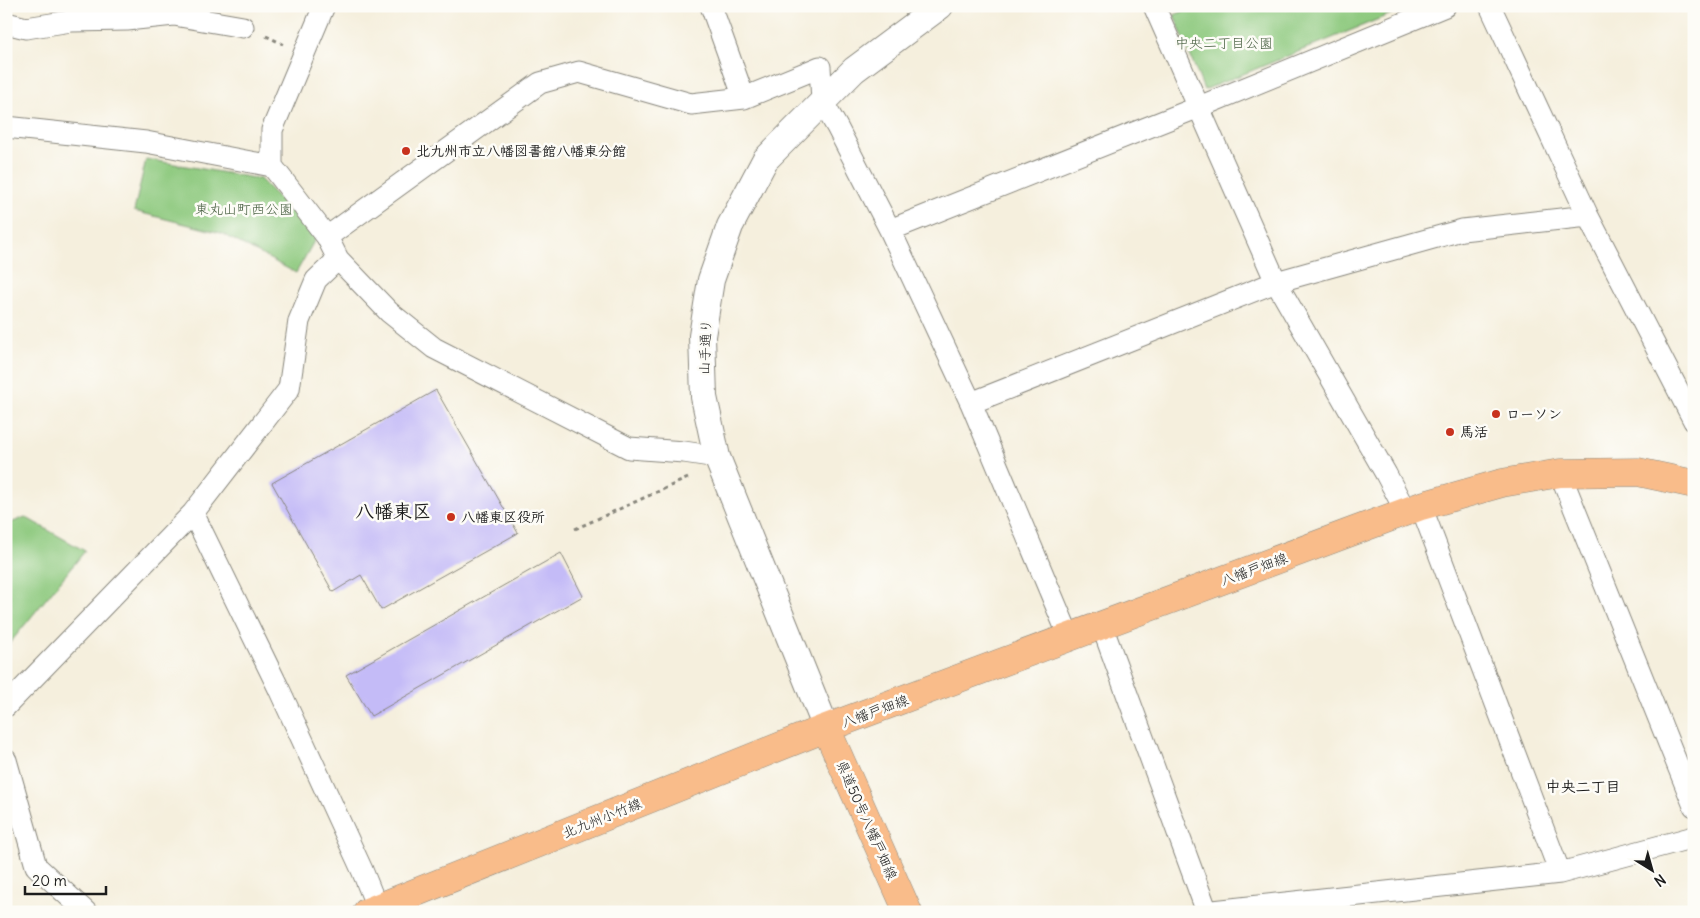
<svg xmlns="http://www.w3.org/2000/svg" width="1700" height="918" font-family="Delius,'Klee One',sans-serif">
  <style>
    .green { fill: #8dc97e; stroke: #54724d }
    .building { fill: #c4bbf7 }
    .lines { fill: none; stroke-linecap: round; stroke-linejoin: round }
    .minor-casing { stroke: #88867c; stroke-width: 23 }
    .tertiary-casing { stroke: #88867c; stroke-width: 28 }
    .primary-casing { stroke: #88867c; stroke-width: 29 }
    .path { stroke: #88867c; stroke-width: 3; stroke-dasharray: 4 4; stroke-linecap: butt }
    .minor { stroke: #fff; stroke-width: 21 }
    .tertiary { stroke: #fff; stroke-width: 26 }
    .primary { stroke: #f9bc8a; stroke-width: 28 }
    .poi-dot { fill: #c8321e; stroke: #fdfcf7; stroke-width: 2 }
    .labels { text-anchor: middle; stroke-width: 5; stroke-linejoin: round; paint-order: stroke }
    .park-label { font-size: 14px; fill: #496143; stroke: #fdfcf7 }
    .poi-label { font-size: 14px; font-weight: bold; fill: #1c1c1c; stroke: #fdfcf7; text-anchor: start }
    .street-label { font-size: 14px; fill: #1c1c1c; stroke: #fdfcf7 }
    .neighbourhood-label { font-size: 15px; font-weight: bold; fill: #1c1c1c; stroke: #fdfcf7 }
    .district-label { font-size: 19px; font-weight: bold; fill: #1c1c1c; stroke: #fdfcf7 }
  </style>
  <rect width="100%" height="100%" fill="#fdfcf7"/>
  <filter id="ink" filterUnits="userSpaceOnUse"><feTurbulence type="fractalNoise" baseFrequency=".02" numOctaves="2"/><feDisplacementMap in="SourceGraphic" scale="10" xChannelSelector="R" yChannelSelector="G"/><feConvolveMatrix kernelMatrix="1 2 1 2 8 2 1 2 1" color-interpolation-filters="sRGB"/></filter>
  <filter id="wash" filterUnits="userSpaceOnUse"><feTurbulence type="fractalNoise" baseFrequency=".0096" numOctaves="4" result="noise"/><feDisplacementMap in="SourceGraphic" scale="20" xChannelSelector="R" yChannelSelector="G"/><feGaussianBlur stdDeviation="1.12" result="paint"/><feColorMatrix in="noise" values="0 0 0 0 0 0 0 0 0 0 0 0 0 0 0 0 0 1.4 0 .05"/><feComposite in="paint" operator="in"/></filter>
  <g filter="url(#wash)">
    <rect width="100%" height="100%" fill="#f5efdd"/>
    <path class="green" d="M1196 6H1411L1204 90 1174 15Z
      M146 159 260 179 317 236 296 273 221 233 134 211Z
      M25 517 85 551 6 648V525Z"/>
    <g id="blocks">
      <path class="building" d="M436 390 518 533 381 610 361 575 333 592 272 483Z
        M561 553 583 596 371 716 346 675Z"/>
    </g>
  </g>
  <g filter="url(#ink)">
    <use href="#blocks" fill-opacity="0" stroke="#88867c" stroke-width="1"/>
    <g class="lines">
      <g class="minor-casing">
        <path id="minor" d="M128 6 127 20 174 15 243 27
          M324 6 272 130V166L327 237 338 259 389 312 434 348 629 448 684 452 717 457
          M711 6 744 98 820 67 822 101 837 127 890 230 971 403 1070 639
          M1154 6 1276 282 1386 474 1406 512
          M1490 6 1588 216 1694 421
          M6 23 26 28 71 21 127 20
          M6 127 146 142 272 166
          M890 230 1199 107 1445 6
          M327 237 540 83 579 72 691 104 744 98
          M971 403 1276 282 1462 230 1588 216
          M1560 473 1694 806
          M1421 506 1560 873
          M193 513 279 689 362 870 379 912
          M1102 626 1207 912
          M6 706 193 513 289 389 299 321 316 280 338 259
          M6 760 36 866 86 912
          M1204 912 1560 873 1694 837"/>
      </g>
      <g class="tertiary-casing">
        <path id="tertiary" d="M826 728 717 457 704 397 702 336 711 280 730 226 765 160 854 70 940 6"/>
      </g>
      <g class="primary-casing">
        <path id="primary" d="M826 728 908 912
          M367 912 826 728 1421 506 1502 483 1560 473 1638 472 1694 484"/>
      </g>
      <path class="path" d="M266 36 283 44
        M575 529 688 478"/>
      <use href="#minor" class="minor"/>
      <use href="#tertiary" class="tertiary"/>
      <use href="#primary" class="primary"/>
    </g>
  </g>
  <g class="poi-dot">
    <circle cx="406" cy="151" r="5"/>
    <circle cx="1496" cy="414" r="5"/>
    <circle cx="1450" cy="432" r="5"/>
    <circle cx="451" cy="517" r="5"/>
  </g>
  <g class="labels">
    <g class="park-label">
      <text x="1224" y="48">中央二丁目公園</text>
      <text x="244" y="214">東丸山町西公園</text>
    </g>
    <g class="poi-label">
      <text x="416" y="156">北九州市立八幡図書館八幡東分館</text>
      <text x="1506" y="419">ローソン</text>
      <text x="1460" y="437">馬活</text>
      <text x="461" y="522">八幡東区役所</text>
    </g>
    <g class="street-label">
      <text transform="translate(705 347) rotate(-88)" y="5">山手通り</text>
      <text transform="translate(1254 569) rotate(-20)" y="5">八幡戸畑線</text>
      <text transform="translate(875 711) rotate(-20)" y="5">八幡戸畑線</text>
      <text transform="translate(602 818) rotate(-22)" y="5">北九州小竹線</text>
      <text transform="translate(867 820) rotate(66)" y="5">県道50号八幡戸畑線</text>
    </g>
    <g class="neighbourhood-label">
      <text x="1583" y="792">中央二丁目</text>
    </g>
    <g class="district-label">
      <text x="393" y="518">八幡東区</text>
    </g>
  </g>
  <rect width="1700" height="918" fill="none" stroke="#fdfcf7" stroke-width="25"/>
  <g transform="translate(1652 870) rotate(143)" stroke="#fdfcf7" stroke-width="4" paint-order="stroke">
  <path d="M0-4L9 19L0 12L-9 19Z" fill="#1c1c1c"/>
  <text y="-8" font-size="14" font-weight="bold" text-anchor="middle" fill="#1c1c1c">N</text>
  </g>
  <path d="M25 886v8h81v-8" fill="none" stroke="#1c1c1c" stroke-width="2.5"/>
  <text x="32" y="886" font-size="15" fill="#1c1c1c" stroke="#fdfcf7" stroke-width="4" paint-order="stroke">20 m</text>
</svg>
